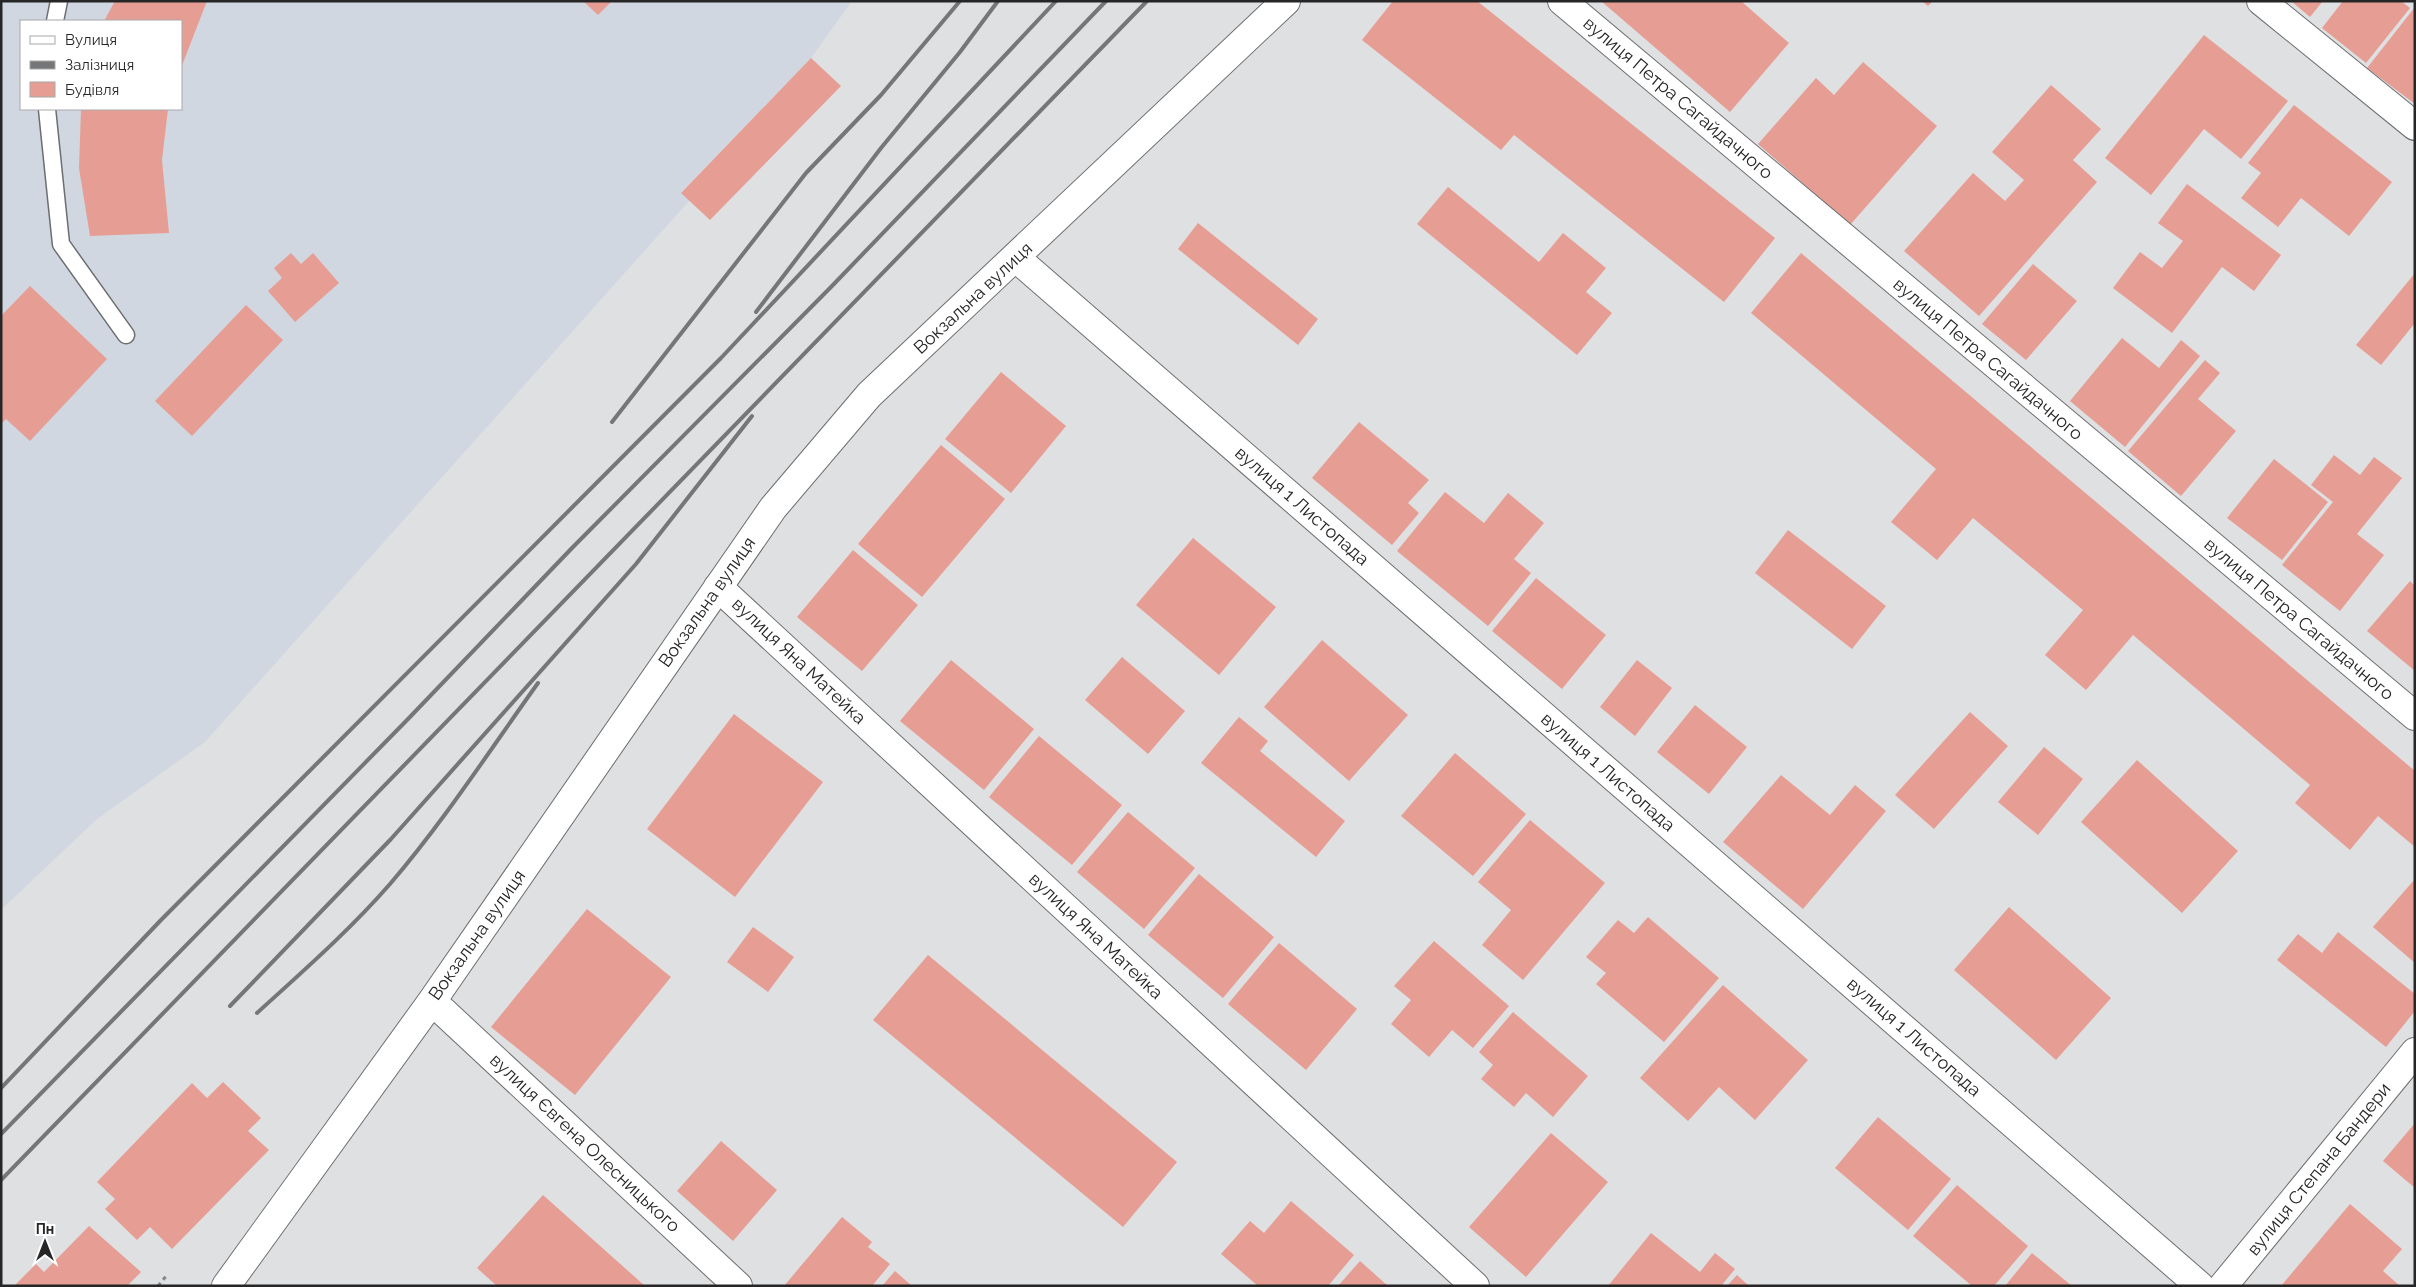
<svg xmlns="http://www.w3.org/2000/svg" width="2416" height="1287" font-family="Raleway,sans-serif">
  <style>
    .built { fill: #d1d7e0; fill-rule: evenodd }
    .building { fill: #e69d94 }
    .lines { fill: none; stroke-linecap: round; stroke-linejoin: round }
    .lane-casing { stroke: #6c6e70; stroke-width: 19 }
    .street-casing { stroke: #6c6e70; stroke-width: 30 }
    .secondary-casing { stroke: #6c6e70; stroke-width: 30 }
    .path { stroke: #858687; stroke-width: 3; stroke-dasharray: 4 4; stroke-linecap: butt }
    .lane { stroke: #fff; stroke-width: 16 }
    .street { stroke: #fff; stroke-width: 28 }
    .secondary { stroke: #fff; stroke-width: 28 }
    .rail { stroke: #757677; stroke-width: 4 }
    .labels { text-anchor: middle; stroke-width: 4; stroke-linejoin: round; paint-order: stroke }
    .street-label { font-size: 18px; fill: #262627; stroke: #fff }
  </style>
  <rect width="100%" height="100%" fill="#dfe0e2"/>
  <path class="built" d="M1 1H852L811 58 681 192 690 200 205 742 97 819 1 910ZM21 21H181V109H21Z"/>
  <path class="building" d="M115 1H207L181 68V21H104Z
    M583 1H612L598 15Z
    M1393 1H1477L1775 238 1724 302 1514 135 1501 150 1362 40Z
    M1601 1H1741L1789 43 1730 112Z
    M1922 1H1933L1928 6Z
    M2291 1H2323L2310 17Z
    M2343 1H2401L2410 8 2366 63 2322 28Z
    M2415 7V104L2367 68Z
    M2204 35 2288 101 2241 159 2204 129 2151 195 2105 158Z
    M811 58 841 86 710 220 681 193Z
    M1863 62 1937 126 1850 225 1758 144 1816 78 1834 95Z
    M2051 85 2101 129 2073 160 2097 182 1979 316 1904 251 1973 173 2005 201 2024 180 1992 152Z
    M2294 105 2392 182 2349 236 2301 198 2278 227 2241 198 2261 173 2248 163Z
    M81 109H168L162 160 169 233 90 236 79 168Z
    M2187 184 2281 255 2254 291 2222 267 2172 333 2113 288 2140 252 2162 268 2183 241 2158 223Z
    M1448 187 1539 262 1563 233 1606 268 1586 292 1612 313 1577 355 1417 224Z
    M1198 223 1318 319 1298 345 1178 249Z
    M291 253 301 264 313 253 339 283 295 322 268 291 282 278 274 268Z
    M1801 253 2415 771V847L2378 816 2350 850 2295 803 2310 785 2133 635 2086 690 2045 655 2083 610 1973 518 1937 560 1891 522 1936 469 1751 313Z
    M2033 264 2077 301 2026 360 1982 324Z
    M2415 273V323L2381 365 2356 345Z
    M30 286 107 359 30 441 6 419 1 424V316Z
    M246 305 283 340 192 436 155 401Z
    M2122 338 2159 368 2181 340 2200 356 2125 447 2070 401Z
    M2205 360 2220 373 2198 399 2236 431 2181 496 2128 451Z
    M1001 372 1066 426 1011 493 945 439Z
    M1359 422 1429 480 1408 503 1419 513 1392 545 1312 478Z
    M941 445 1005 499 922 597 858 544Z
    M2334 455 2360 475 2374 457 2402 478 2357 534 2384 555 2340 611 2282 565 2333 502 2311 485Z
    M2274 459 2328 502 2282 560 2227 518Z
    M1445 492 1484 523 1508 493 1544 523 1514 559 1531 573 1488 626 1397 551Z
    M1788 530 1886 606 1852 649 1755 573Z
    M1193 538 1276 607 1219 675 1136 605Z
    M853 550 918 605 862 671 797 617Z
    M1536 578 1606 635 1562 689 1492 631Z
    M2410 581 2415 586V671L2367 631Z
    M1322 640 1408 715 1349 781 1264 707Z
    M1122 657 1185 711 1148 754 1085 700Z
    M951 660 1034 729 984 790 900 721Z
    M1637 660 1672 688 1635 736 1600 707Z
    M1695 705 1747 747 1709 794 1657 752Z
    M1970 712 2008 746 1934 829 1895 795Z
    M734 714 823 782 735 897 647 829Z
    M1239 717 1268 741 1260 751 1345 821 1316 857 1201 763Z
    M1039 736 1122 805 1072 865 989 797Z
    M2044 747 2083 779 2038 835 1998 802Z
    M1455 753 1526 814 1473 876 1401 816Z
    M2137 760 2238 851 2182 913 2081 822Z
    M1781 775 1830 815 1855 785 1886 811 1803 909 1723 842Z
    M1128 812 1195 868 1144 929 1077 872Z
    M1530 820 1605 883 1523 980 1482 945 1511 910 1478 882Z
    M1199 874 1274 937 1223 998 1148 935Z
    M2415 879V963L2373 927Z
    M2009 907 2111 998 2056 1060 1954 970Z
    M587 909 671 977 575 1095 491 1027Z
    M1648 917 1719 978 1664 1042 1596 984 1606 973 1586 957 1618 920 1634 933Z
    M753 927 794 957 768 992 727 962Z
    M2338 932 2415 994V1011L2386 1047 2277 960 2298 934 2322 953Z
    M1434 941 1509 1006 1473 1048 1452 1030 1429 1057 1391 1024 1411 1000 1394 986Z
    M1279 943 1357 1009 1306 1070 1228 1004Z
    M928 955 1177 1162 1123 1227 873 1020Z
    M1723 985 1808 1060 1755 1120 1719 1087 1688 1121 1640 1078Z
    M1513 1012 1588 1076 1553 1117 1526 1093 1514 1107 1481 1079 1493 1065 1479 1052Z
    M223 1082 261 1118 248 1131 269 1150 172 1249 150 1227 137 1240 105 1209 115 1199 97 1182 192 1083 207 1098Z
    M1878 1117 1951 1179 1908 1230 1835 1168Z
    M2415 1123V1188L2383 1161Z
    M1551 1133 1608 1182 1526 1277 1469 1227Z
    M721 1141 777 1190 733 1241 677 1191Z
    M1957 1185 2028 1246 1994 1286H1972L1913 1236Z
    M543 1195 645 1286H497L477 1268Z
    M1291 1201 1354 1255 1328 1286H1258L1221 1254 1250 1221 1264 1233Z
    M2350 1204 2402 1249 2383 1271 2400 1286H2281Z
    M842 1217 872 1242 868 1247 890 1264 872 1286H784Z
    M89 1226 141 1272 127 1286H14L36 1264 44 1272Z
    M1651 1233 1700 1272 1715 1253 1735 1269 1721 1286H1608Z
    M2032 1253 2072 1286H2005Z
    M1360 1261 1388 1286H1338Z
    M895 1271 912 1286H882Z
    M1737 1275 1749 1286H1727Z"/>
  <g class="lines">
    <g class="lane-casing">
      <path id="lane" d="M55 21 59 1
        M47 109 61 244 126 335"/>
    </g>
    <g class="street-casing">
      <path id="street" d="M1562 1 2415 716
        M2261 1 2415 126
        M1016 258 2200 1286
        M718 587 1475 1286
        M2223 1286 2415 1052"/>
    </g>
    <g class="secondary-casing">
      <path id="secondary" d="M432 1001 738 1286
        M226 1286 432 1001 773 508 869 395 1286 1"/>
    </g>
    <path class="path" d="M158 1286 167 1275"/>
    <use href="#lane" class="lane"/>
    <use href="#street" class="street"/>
    <use href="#secondary" class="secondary"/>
    <path class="rail" d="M756 312 881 148 960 52 998 1
      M612 422 806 173 881 95 960 1
      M230 1006 391 839 636 564 752 416
      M257 1013C302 972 350 930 390 884 444 821 490 750 538 683
      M1 1088 161 920 721 358 1056 1
      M1 1134 409 718 572 548 832 286 1106 1
      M1 1180 1147 1"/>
  </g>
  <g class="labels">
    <g class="street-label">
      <text transform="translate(1678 98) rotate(40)" y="6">вулиця Петра Сагайдачного</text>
      <text transform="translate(973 298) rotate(-43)" y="6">Вокзальна вулиця</text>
      <text transform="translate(1988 359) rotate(40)" y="6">вулиця Петра Сагайдачного</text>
      <text transform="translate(1302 506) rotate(41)" y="6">вулиця 1 Листопада</text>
      <text transform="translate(707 602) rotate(-55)" y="6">Вокзальна вулиця</text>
      <text transform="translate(2299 619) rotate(40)" y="6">вулиця Петра Сагайдачного</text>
      <text transform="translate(799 661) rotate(43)" y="6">вулиця Яна Матейка</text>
      <text transform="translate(1608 772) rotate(41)" y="6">вулиця 1 Листопада</text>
      <text transform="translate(477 935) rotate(-55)" y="6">Вокзальна вулиця</text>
      <text transform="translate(1096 936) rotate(43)" y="6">вулиця Яна Матейка</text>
      <text transform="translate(1914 1037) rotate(41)" y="6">вулиця 1 Листопада</text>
      <text transform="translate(585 1143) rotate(43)" y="6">вулиця Євгена Олесницького</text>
      <text transform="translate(2319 1169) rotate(-51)" y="6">вулиця Степана Бандери</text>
    </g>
  </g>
  <rect width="2416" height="1287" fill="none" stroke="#262627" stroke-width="5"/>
  <rect x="20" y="20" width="162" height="90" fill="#ffffff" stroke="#a8a8a9"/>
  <rect x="30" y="36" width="25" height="8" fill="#ffffff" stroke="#a8a8a9"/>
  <text x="65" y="45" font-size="15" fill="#262627">Вулиця</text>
  <rect x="30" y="61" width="25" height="8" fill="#757677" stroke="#a8a8a9"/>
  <text x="65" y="70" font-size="15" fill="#262627">Залізниця</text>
  <rect x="30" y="82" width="25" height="15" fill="#e69d94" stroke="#a8a8a9"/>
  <text x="65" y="95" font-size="15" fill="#262627">Будівля</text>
  <g transform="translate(45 1242)" stroke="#ffffff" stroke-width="4" paint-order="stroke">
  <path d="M0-4L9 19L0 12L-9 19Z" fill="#262627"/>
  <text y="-8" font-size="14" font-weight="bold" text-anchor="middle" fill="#262627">Пн</text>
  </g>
</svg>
